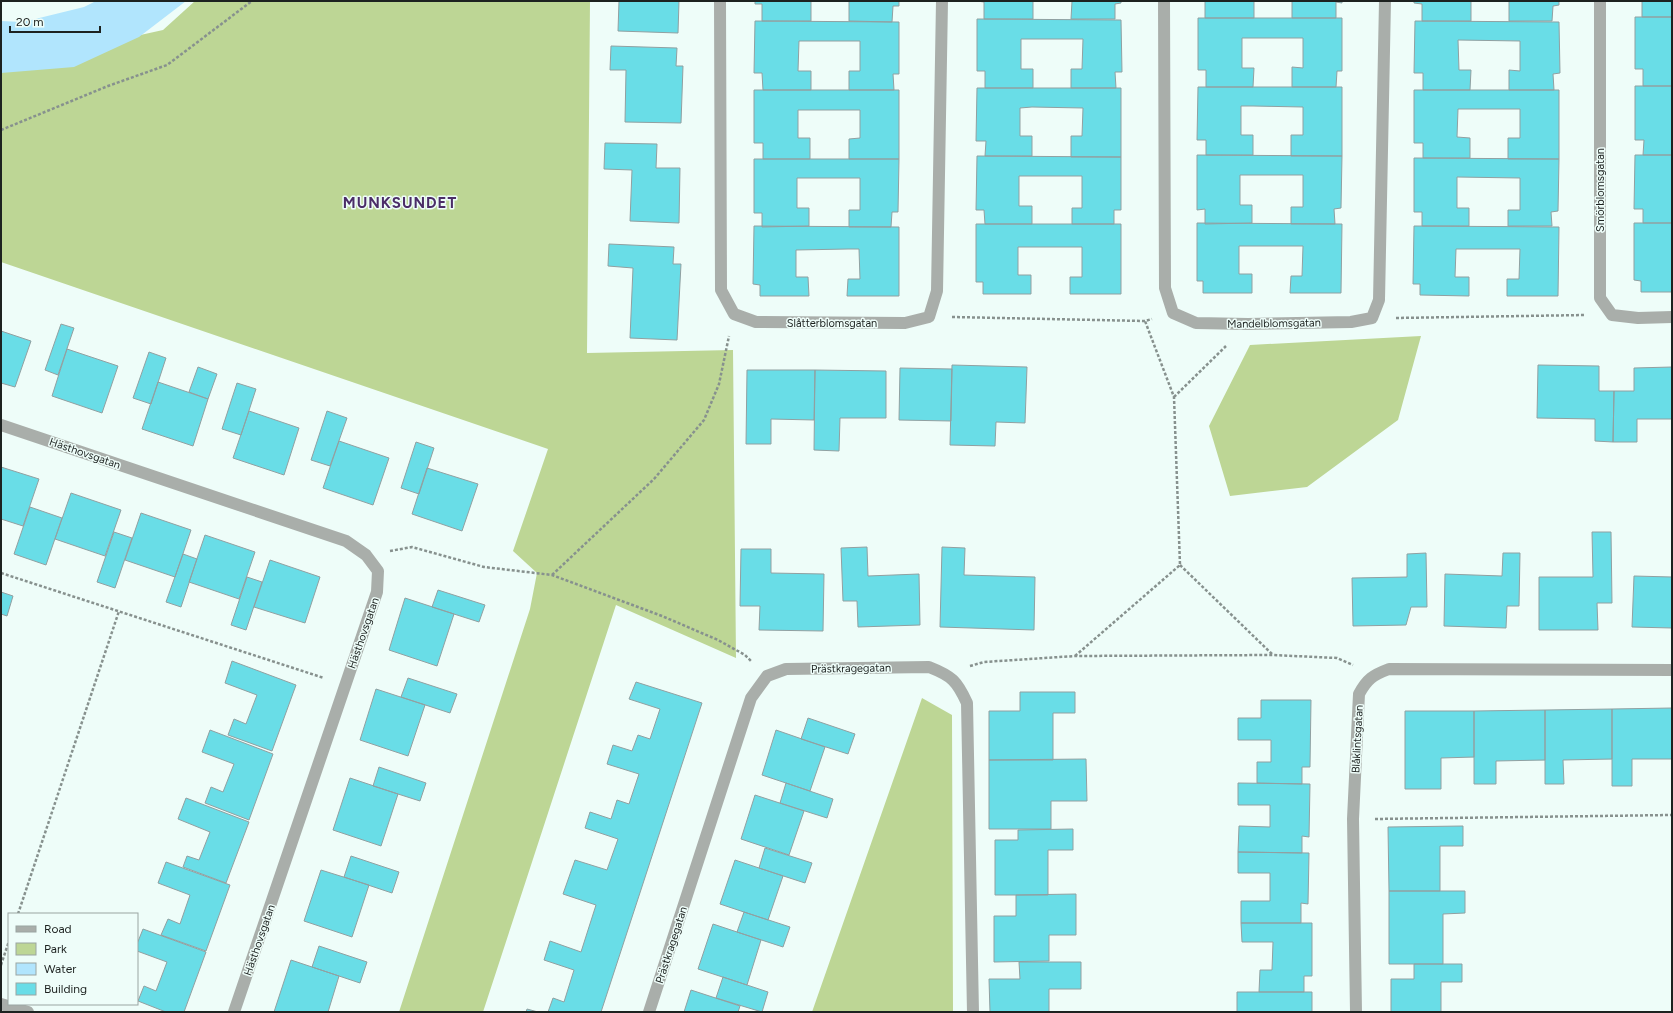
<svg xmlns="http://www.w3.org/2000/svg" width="1673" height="1013" font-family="Figtree,sans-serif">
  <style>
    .green { fill: #bdd695 }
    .water { fill: #b1e5fd }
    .building { fill: #69dde7; stroke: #91a0a1 }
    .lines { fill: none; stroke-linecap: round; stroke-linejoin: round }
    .path { stroke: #87918e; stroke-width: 2.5; stroke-dasharray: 3 2; stroke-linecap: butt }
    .minor { stroke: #a9aeaa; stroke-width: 12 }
    .labels { text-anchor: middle; stroke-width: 3; stroke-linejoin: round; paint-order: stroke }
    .street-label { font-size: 11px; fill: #1d2220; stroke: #eefdf9 }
    .district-label { font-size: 15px; font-weight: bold; letter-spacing: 1px; fill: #4b2d67; stroke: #eefdf9 }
  </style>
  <rect width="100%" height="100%" fill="#eefdf9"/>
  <path class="green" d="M195 1H590L587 353 733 350 736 658 616 605 483 1012H399L530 609 537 573 513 551 548 449 1 262V60L68 51 163 30Z
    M1421 336 1398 420 1307 487 1230 496 1209 426 1250 345Z
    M922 698 952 715 953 1012H812Z"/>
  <path class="water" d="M96 1H186L139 37 74 67 1 73V21L23 22 84 7Z"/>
  <path class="building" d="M619 1H679L678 33 618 31Z
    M755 1H811V21H762V4H755Z
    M849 1H899V6H893L892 22 849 21Z
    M977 1H1033V19H984V2Z
    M1072 1H1121V3L1115 4V19H1071Z
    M1205 1H1254V18H1205Z
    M1292 1H1342V3L1336 2V18H1292Z
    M1414 1H1471V21H1422V4L1414 3Z
    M1509 1H1559V5L1553 6 1552 21H1509Z
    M1642 1H1672V17H1642Z
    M1635 17H1672V86H1643V69H1635Z
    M1198 18H1342V71H1337L1336 87H1292V67L1303 68V38H1242V68H1254L1253 87H1206V70H1198Z
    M977 19 1121 20 1122 72H1115L1116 88H1071V69H1082L1083 39H1021V69H1033V88H985V71H977Z
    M755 21 899 22V74H893L894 90H849V71H860V41H799L798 71H811V90H763L762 73H754Z
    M1415 21 1559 22 1560 73 1553 74 1554 90H1509V70L1520 71V41L1458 40 1459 70H1471L1470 90H1423V73H1414Z
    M611 46 677 48 676 66H683L681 123 625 122 626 70H610Z
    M1635 86H1672V155H1643L1644 140H1635Z
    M1198 87H1342V156H1291V135H1303V107L1253 106H1241V135H1253V155H1206V140H1197Z
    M977 88H1121V157H1071V136H1082L1083 108 1032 107 1020 108V136H1032V156H985L986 141H976Z
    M754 90H899V159H849V139L860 138V110H798V138H810V159H763V143H754Z
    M1414 90H1559V159H1508V138H1520V109H1458L1457 137 1470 138V158H1423V143H1414Z
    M605 143 657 144 656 168H680L679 223 630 221 632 170 604 169Z
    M1197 155 1342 156 1341 208 1334 209 1335 224H1291V207H1303V175H1240V205H1252V223L1205 224V209L1197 210Z
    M1635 155H1672V223H1643V209H1634Z
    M977 156 1121 157V210H1114V224H1072V208H1082V176H1019V206H1032V224H985L984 210H976Z
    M1414 158 1559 159 1558 211 1551 212 1552 226H1508V210H1520V178L1457 177V208H1469V226H1422V212H1414Z
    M754 159H899L898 212H892L891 227H849V210H860V178H797V208H809V226L762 227V213H754Z
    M1197 223 1342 224 1341 293H1290L1291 276H1302L1303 246H1239V274H1252V293H1203V281H1197Z
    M1634 223H1672V292H1641V281L1634 280Z
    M976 224H1121V294H1070V277H1082V247H1018V275H1031V294H983V282H976Z
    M754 226 899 227V296H847L848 279H860L859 249H848L796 250V277H808L809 296H760V285L753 284Z
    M1414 226 1559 227 1558 296H1507V279H1519L1520 249H1456L1455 277H1469V296L1420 295V284H1413Z
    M609 244 674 247 673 264H681L677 340 630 338 633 268 608 266Z
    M61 324 74 328 58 375 45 370Z
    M1 331 31 341 15 387 1 383Z
    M67 349 118 366 102 413 52 396Z
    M149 352 166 358 151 404 133 398Z
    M952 365 1027 367 1025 423 996 422 995 446 950 445Z
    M1538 365 1599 366V391H1614L1613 442 1595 441V419L1537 418Z
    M198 367 217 374 208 399 189 392Z
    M1672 367V419H1637V442H1613L1614 391H1634V368Z
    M900 368 952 369 951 421 899 420Z
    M747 370H815L814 420 771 419V444H746Z
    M815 370 886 371V418H840L839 451 814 450Z
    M158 382 208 399 193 446 142 429Z
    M237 383 256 389 241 435 222 429Z
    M249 411 299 428 284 475 233 458Z
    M327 411 347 418 330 466 311 460Z
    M339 441 389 458 373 505 323 488Z
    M416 442 434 448 419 494 401 488Z
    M1 467 39 479 23 526 1 519Z
    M427 468 478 484 462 531 412 514Z
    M71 493 121 510 105 556 55 539Z
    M30 507 62 518 46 565 14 554Z
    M141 513 191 530 175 577 125 560Z
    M114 532 132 538 115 588 97 582Z
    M1592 532H1611L1612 603H1597L1598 630H1539V577H1593Z
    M205 535 255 552 239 599 189 582Z
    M867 547 868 576 919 574 920 625 858 627 857 601H843L841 548Z
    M942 547 965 548 964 575 1035 577 1034 630 940 627Z
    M741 549H771V573L824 574 823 631 759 630 760 606H740Z
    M1426 553 1427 607H1411L1406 625 1353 626 1352 578 1407 577V554Z
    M1503 553H1520L1519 606H1507L1506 628 1444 626 1445 574 1502 576Z
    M183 554 197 559 181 607 166 602Z
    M270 560 320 577 305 623 254 607Z
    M1634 576 1672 577V628L1632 627Z
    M247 577 262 582 246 630 231 625Z
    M438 590 485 605 479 622 432 607Z
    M1 592 13 596 7 616 1 614Z
    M405 598 454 614 437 666 389 650Z
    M232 661 296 685 272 751 228 735 234 719 246 724 257 695 225 683Z
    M408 678 457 694 450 713 401 697Z
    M636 682 702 703 601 1012H548L553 998 564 1002 574 970 544 960 550 941 581 952 596 905 563 894 575 860 607 870 618 839 585 828 590 812 611 819 617 800 629 804 639 774 607 764 613 745 632 751 638 735 650 739 660 709 629 699Z
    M376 689 425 705 408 756 360 740Z
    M1020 692H1075V713H1053V760H989V711H1020Z
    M1261 700H1311L1310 767H1302V784L1257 783V762H1271V740H1238V718H1261Z
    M1672 708V759H1632V786H1612V709Z
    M1612 709V759L1563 760 1564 784H1545V710Z
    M1545 710V760L1496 761V784H1474V711Z
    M1405 711H1474V757L1441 758V789H1405Z
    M808 718 855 734 848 754 801 739Z
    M210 730 273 754 249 820 205 803 211 787 223 792 234 764 202 752Z
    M776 730 825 747 810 791 762 775Z
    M1086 759 1087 801H1051V829H989V760Z
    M379 767 426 783 420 801 373 786Z
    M350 778 398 794 381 846 333 830Z
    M786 783 833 799 827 818 780 803Z
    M1238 783 1310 784 1309 837 1302 836V853L1238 852 1239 826 1270 827V805H1238Z
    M755 795 804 811 789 855 741 839Z
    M186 798 249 822 226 883 183 867 187 856 199 860 210 832 178 819Z
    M1463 826V846H1440V891H1389L1388 827Z
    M1073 829V850H1048V895H995V840H1018V830Z
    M765 848 812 863 805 883 759 868Z
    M1238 852 1309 853 1308 904 1301 903V923H1241V901H1270V873H1238Z
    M351 856 399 872 392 893 344 877Z
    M735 860 783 876 768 920 720 904Z
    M166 862 230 885 206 951 161 935 168 919 180 924 190 895 158 883Z
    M321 870 369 885 352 937 304 921Z
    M1389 891H1465V913L1443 914V964H1389Z
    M1076 894V935H1049V961L994 962V916H1016V895Z
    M744 912 790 927 783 947 737 932Z
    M1241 923H1312V976H1304V992H1259L1260 970H1272L1273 942H1242Z
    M713 924 761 940 747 985 698 969Z
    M143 929 206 952 184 1012H166L138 1001 144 986 156 991 167 962 137 951V944Z
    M319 946 367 962 360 983 312 967Z
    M291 960 339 976 328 1012H274Z
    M1019 962H1081V989H1049V1012H990L989 979H1020Z
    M1414 964H1462V982H1441V1012H1391V979H1414Z
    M723 977 768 992 762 1012 716 998Z
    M691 990 740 1006 738 1012H684Z
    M1237 992H1312V1012H1237Z
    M527 1009 538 1012H526Z"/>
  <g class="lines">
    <path class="path" d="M1 130 108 86 167 65 252 1
      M952 317 1145 321 1152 319
      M1396 318 1585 315
      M1174 397 1226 346
      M390 551 412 547 484 567 552 575 662 616 718 640 745 655 751 661
      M1180 565 1273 655
      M1 573 324 678
      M552 575 654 479 704 420 719 384 729 336
      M1075 656 1180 565 1174 397 1145 321
      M970 666 984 662 1075 656 1273 655 1337 658 1353 665
      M1375 819 1672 815
      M18 914 119 611
      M1 965 9 941"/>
    <path class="minor" d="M720 1 721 290 734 314 756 322 905 323 929 317 937 291 942 1
      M1164 1 1165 288 1173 313 1196 323 1248 324 1351 322 1372 318 1379 300 1385 1
      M1600 1V298L1612 315 1638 318 1672 317
      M1 425 346 541 366 555 378 571 377 592 234 1012
      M1 1004 28 1012
      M649 1012 751 698 767 676 786 669 929 667C952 676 957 681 967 703L973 1012
      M1356 1012 1353 819 1359 694C1367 679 1373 675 1389 669L1672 670"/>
  </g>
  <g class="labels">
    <g class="street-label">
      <text transform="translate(1600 190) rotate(-90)" y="4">Smörblomsgatan</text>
      <text x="832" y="327">Slåtterblomsgatan</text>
      <text transform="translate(1274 323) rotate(-1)" y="4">Mandelblomsgatan</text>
      <text transform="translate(85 453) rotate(19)" y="4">Hästhovsgatan</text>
      <text transform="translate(363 633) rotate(-71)" y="4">Hästhovsgatan</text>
      <text transform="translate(851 668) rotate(-1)" y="4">Prästkragegatan</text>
      <text transform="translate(1357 739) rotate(-87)" y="4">Blåklintsgatan</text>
      <text transform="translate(259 940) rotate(-71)" y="4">Hästhovsgatan</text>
      <text transform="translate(671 945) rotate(-72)" y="4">Prästkragegatan</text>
    </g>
    <g class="district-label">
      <text x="400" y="208">MUNKSUNDET</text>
    </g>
  </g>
  <rect width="1673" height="1013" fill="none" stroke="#1d2220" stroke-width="4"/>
  <rect x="8" y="913" width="130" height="92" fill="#eefdf9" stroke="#9aa5a2"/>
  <rect x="16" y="926" width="20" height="6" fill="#a9aeaa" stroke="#9aa5a2"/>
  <text x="44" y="933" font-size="12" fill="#1d2220">Road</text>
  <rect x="16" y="943" width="20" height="12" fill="#bdd695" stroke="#9aa5a2"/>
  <text x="44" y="953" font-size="12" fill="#1d2220">Park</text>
  <rect x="16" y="963" width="20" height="12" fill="#b1e5fd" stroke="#9aa5a2"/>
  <text x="44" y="973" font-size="12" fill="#1d2220">Water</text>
  <rect x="16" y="983" width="20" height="12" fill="#69dde7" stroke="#9aa5a2"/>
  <text x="44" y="993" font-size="12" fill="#1d2220">Building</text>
  <path d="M10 26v6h90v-6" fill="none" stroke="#1d2220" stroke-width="2"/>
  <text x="16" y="26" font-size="12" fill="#1d2220" stroke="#eefdf9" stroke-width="3" paint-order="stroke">20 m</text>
</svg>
